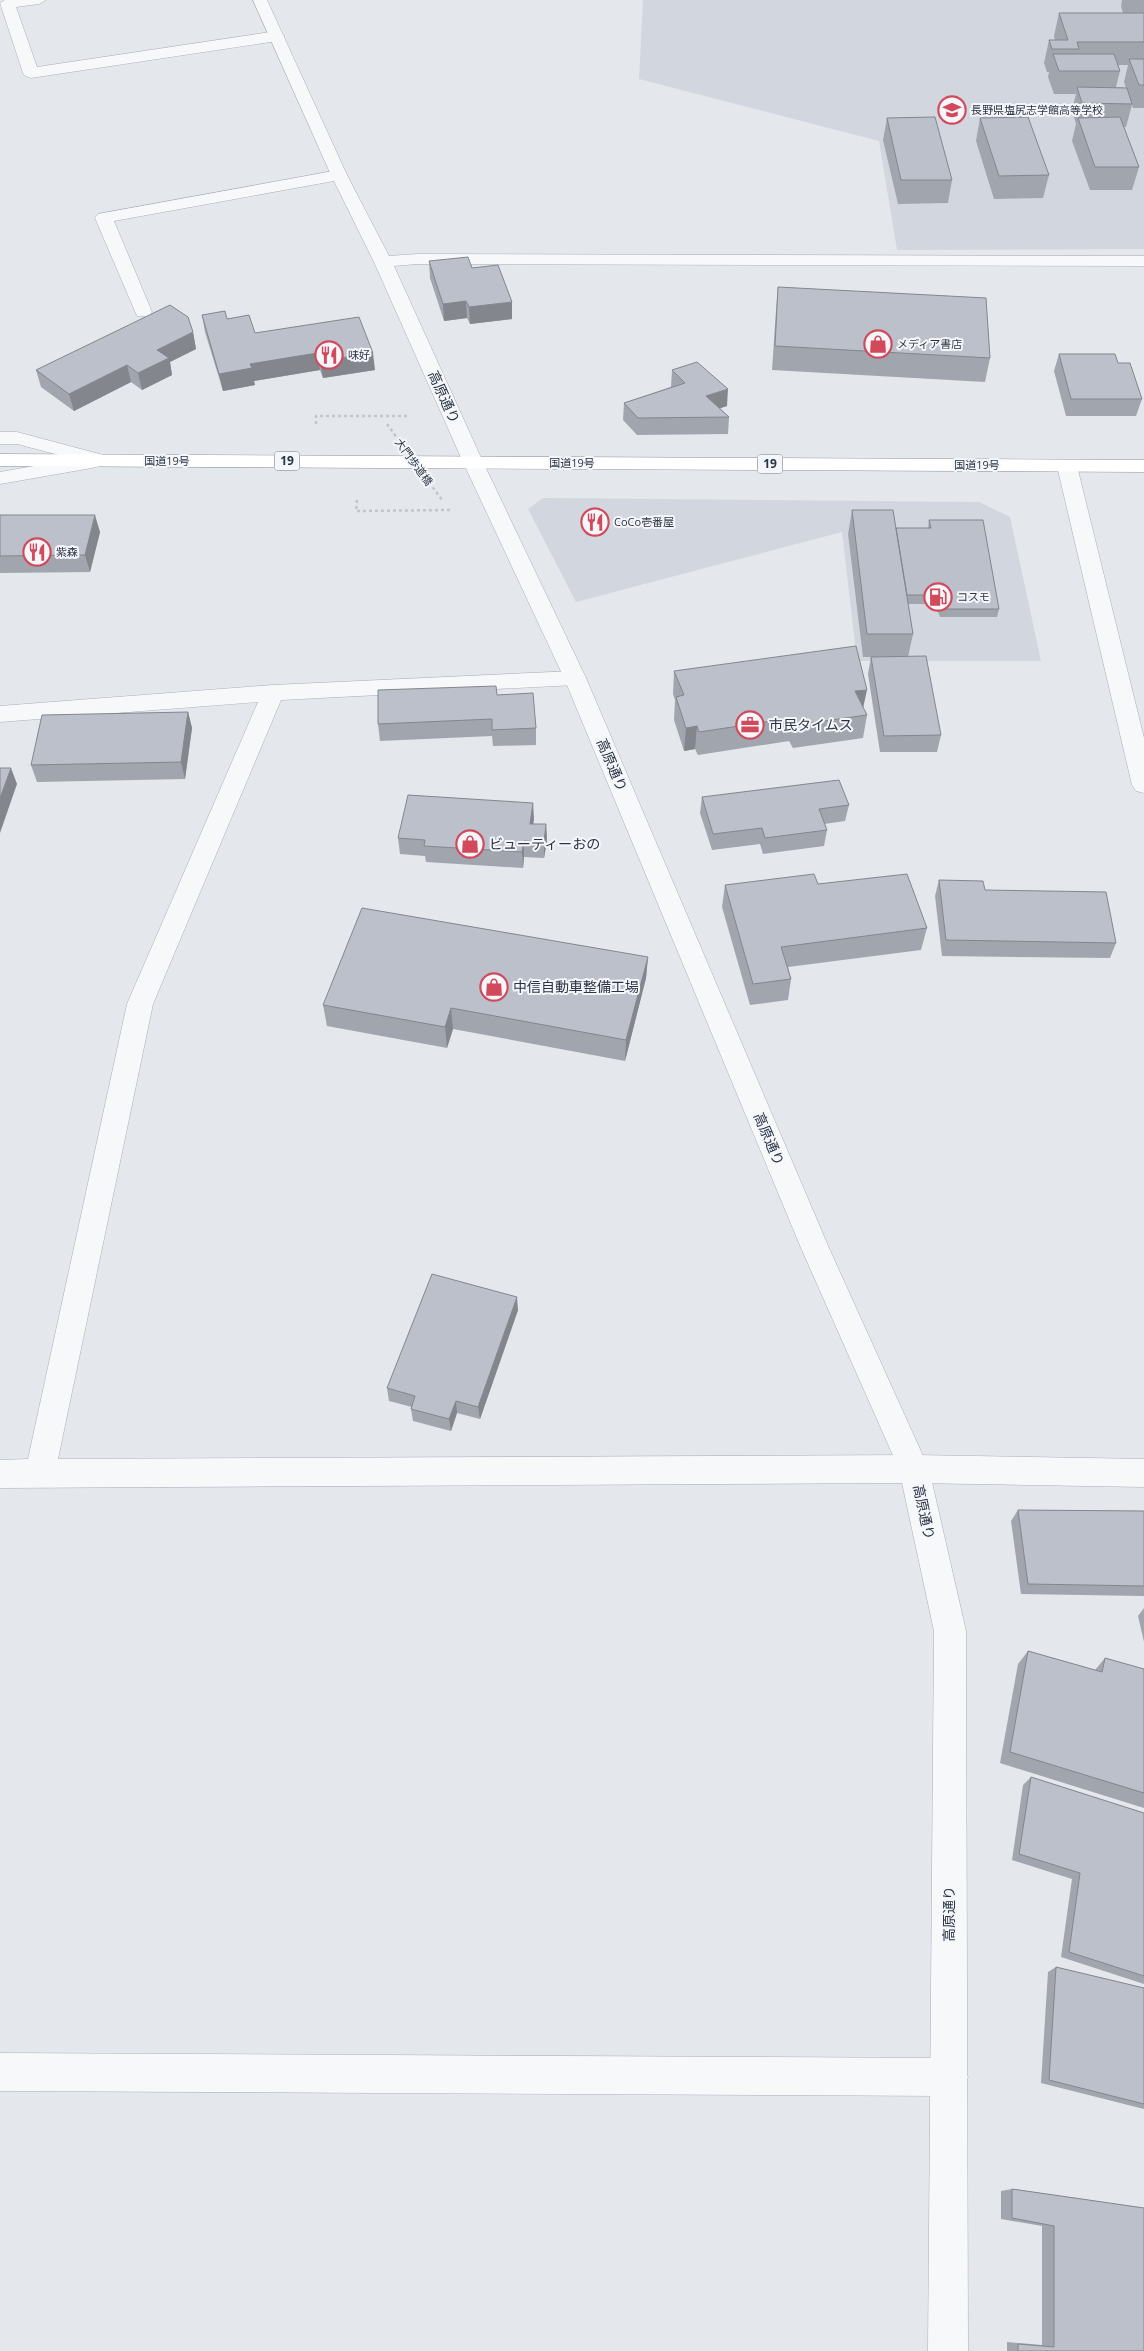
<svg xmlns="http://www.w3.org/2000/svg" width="1144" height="2351" font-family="'Open Sans','Noto Sans JP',sans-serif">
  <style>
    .built { fill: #d2d6de }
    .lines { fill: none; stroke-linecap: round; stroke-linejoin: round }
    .minor-casing { stroke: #a9aeb7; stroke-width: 1 }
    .tertiary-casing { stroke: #a9aeb7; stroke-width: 1 }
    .trunk-casing { stroke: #8b94a3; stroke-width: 1 }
    .path { stroke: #c2c5cb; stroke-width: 2.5; stroke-dasharray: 3 3; stroke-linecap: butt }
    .minor { fill: #f7f8fa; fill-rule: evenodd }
    .tertiary { fill: #f7f8fa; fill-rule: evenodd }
    .trunk { fill: #fff; fill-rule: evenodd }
    .path-bridge { stroke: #c2c5cb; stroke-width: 2.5; stroke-dasharray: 3 3; stroke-linecap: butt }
    .wall { fill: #a1a5ae; fill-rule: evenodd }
    .shaded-wall { fill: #83868d }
    .building { fill: #bbc0ca; stroke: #83868d }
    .labels { text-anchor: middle; stroke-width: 4; stroke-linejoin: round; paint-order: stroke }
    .far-poi-label { font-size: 11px; fill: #2b3445; stroke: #f4f6f9; text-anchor: start }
    .far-street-label { font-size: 11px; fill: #2b3445; stroke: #f4f6f9 }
    .shield { fill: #f4f6f9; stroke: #676e7b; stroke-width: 1 }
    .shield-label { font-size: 12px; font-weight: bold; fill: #2b3445 }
    .street-label { font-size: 14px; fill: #2b3445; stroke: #f4f6f9 }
    .poi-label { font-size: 14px; fill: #2b3445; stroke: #f4f6f9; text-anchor: start }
  </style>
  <rect width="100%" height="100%" fill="#e4e7ec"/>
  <path class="built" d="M643 0H1144V249L897 250 879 141 639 79Z
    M543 498 979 502 1010 517 1041 661H857L842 532 576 602 528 509Z"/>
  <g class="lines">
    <g class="minor-casing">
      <path id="minor" d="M46 0 39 4 16 7 37 67 277 31 285 36 277 41 31 78 25 76 23 73 0 3 5 0Z
        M339 170 345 171 347 175 345 179 114 221 152 312 149 316H137L95 218 98 214Z
        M0 432H17L107 456 110 460 107 464 92 468 0 484V472L74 459 17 444H0Z
        M575 671 583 673 586 678 583 683 575 685 281 700 153 1004 58 1459 914 1455 1144 1459V1487L914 1483 0 1488V1460L28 1459 127 1004 258 702 0 722V706L273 685Z
        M0 2053 949 2058 962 2064 968 2077 962 2090 949 2096 0 2091Z"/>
    </g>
    <g class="tertiary-casing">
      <path id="tertiary" d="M253 0H267L347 175 389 256 417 254 1144 256V266L417 264 394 266 483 462 586 678 829 1248 929 1469 966 1631 968 2351H928L934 1631 899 1469 801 1248 564 678 463 462 374 262 331 175Z
        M1067 460 1074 462 1077 466 1144 738V793L1136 791 1132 785 1057 466 1060 462Z"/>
    </g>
    <g class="trunk-casing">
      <path id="trunk" d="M0 454 1144 460V472L0 466Z"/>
    </g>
    <path class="path" d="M316 424V416H409
      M357 500 356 511 452 510"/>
    <use href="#minor" class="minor"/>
    <use href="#tertiary" class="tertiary"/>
    <use href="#trunk" class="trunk"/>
    <path class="path-bridge" d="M387 424 442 500"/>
  </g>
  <path class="wall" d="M1122 0H1144V108H1133L1132 105 1126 127H1123L1139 167 1132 190H1090L1072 141 1076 124 1072 110 1076 94H1054L1048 77 1049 72H1047L1044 63 1049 40H1055L1054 36 1059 13H1123L1121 6ZM1118 65H1128L1124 82 1126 88 1116 87 1120 71Z
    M887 118 952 180 948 203 898 204 883 140Z
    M980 118 1049 175 1043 198 994 199 976 141Z
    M429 261 472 268 512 319 470 324 467 318 444 321 430 278Z
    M778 287 990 358 985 382 772 370 776 310Z
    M202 315 227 319 255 333 375 370 323 378 320 370 254 381 255 385 223 391 205 332Z
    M193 332 196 349 170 362 172 375 142 390 131 382 74 411 41 387 36 370Z
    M1059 354 1118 363 1142 399 1136 416H1066L1054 371Z
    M672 370 727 406 720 408 729 417 728 434 637 435 623 420 624 403 671 387Z
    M852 510 896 528H928L929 520 999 609 997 617H940L935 604H908L913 634 908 657 941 735 937 752H880L868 674 871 657H863L848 534Z
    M0 515 100 532 90 572 0 573Z
    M674 671 863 708 867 715 863 738 793 748 789 741 698 755 695 749 684 751 674 720 675 700 673 694Z
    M497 695 536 728V745L493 746 492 736 380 741 378 724Z
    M188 712 192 728 185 779 37 782 31 765Z
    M702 797 849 805 845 821 824 824 827 830 824 846 763 854 760 844 712 850 700 813Z
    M533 803V824H546L547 840 544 858 524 857 523 868 426 862 425 856 400 854 398 838Z
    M939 880 985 890 1116 943 1110 958 942 956 935 896Z
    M818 884 927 928 921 950 788 967 791 979 788 1000 750 1005 722 907 725 885Z
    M648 957 646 978 625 1061 453 1029 447 1048 327 1026 323 1005Z
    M518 1310 480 1419 457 1413 451 1431 413 1421 411 1409 412 1407 389 1401 387 1388Z
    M1018 1510 1144 1511V1596L1021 1594 1011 1521Z
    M1144 1608V1642L1138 1616Z
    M1028 1651 1095 1670 1105 1658 1144 1669V1808L1000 1763 1018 1664Z
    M1031 1777 1144 1813V1984L1061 1957 1072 1879 1012 1860 1023 1785Z
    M1056 1967 1144 1988V2109L1041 2083 1048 1972Z
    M1012 2189 1144 2208V2351H1007V2342L1042 2345V2226L1001 2219V2191Z"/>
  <path class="shaded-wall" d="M466 301 467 318 444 321 443 304Z
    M512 302V319L470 324 469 307Z
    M193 332 196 349 170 362 172 375 142 390 138 373 157 350Z
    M317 353 320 370 254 381 255 385 223 391 219 374 250 364Z
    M373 353 375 370 323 378 320 361Z
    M127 365 131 382 74 411 69 394Z
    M728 389 727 406 705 413 706 396Z
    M95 515 100 532 90 572 85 555Z
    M867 690 862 713 855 691Z
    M188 712 192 728 185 779 181 762Z
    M697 726 695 749 684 751 686 728Z
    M11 768 17 784 0 833V798Z
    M533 803 534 819 531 840 530 824Z
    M546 824 547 840 544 858V842Z
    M524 841V857L523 868 522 852Z
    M648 957 646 978 625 1061 626 1040Z
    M451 1008 453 1029 447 1048 445 1027Z
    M517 1297 518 1310 480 1419 478 1407Z
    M456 1401 457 1413 451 1431 449 1419Z"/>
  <path class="building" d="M1059 13H1144V42H1077L1079 49H1052L1049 40H1068Z
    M1053 54H1114L1120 71H1059Z
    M1129 59H1144V85H1139Z
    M1077 87 1127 88 1132 104 1082 103Z
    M935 117 952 180H901L887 118Z
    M1028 117 1049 175 999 176 980 118Z
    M1120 117 1139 167H1095L1078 118Z
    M468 257 472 268 498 265 512 302 469 307 466 301 443 304 429 261Z
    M778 287 986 298 990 358 775 346Z
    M170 305 188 317 193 332 157 350 169 358 138 373 127 365 69 394 36 370Z
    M225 311 227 319 249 315 255 333 359 317 373 353 320 361 317 353 250 364 252 368 219 374 202 315Z
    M1059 354H1115L1118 363H1130L1142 399H1071Z
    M697 362 728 389 706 396 729 417 638 418 624 403 685 383 672 370Z
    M852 510H893L913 634H867Z
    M0 515H95L85 555 0 556Z
    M929 520H983L999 609H942L937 595H907L896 528H931Z
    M856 646 867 690 855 691 867 715 796 725 792 718 699 732 697 726 686 728 676 697 684 695 674 671Z
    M926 656 941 735 884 736 871 657Z
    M496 686 497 695 533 693 536 728 492 730V719L378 724V690Z
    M188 712 181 762 31 765 42 715Z
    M0 768H11L0 798Z
    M839 780 849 805 819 809 827 830 765 838 762 828 713 834 702 797Z
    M408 795 533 803 530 824H546L544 842 524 841 522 852 424 846 425 840 398 838Z
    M814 874 818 884 907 874 927 928 781 947 791 979 753 984 725 885Z
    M939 880 983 881 985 890 1106 892 1116 943 946 940Z
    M362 908 648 957 626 1040 451 1008 445 1027 323 1005Z
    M432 1274 517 1297 478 1407 456 1401 449 1419 411 1409 415 1396 387 1388Z
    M1018 1510 1144 1511V1586L1028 1584Z
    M1028 1651 1102 1672 1105 1658 1144 1669V1793L1010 1752Z
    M1031 1777 1144 1813V1976L1069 1952 1080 1873 1019 1854Z
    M1056 1967 1144 1988V2104L1049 2080Z
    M1012 2189 1144 2208V2351H1018V2344L1054 2347V2226L1012 2218Z"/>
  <defs>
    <g id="school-ring" transform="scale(1.4375)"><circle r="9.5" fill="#f4f6f9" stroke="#d1495b" stroke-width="1.5"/><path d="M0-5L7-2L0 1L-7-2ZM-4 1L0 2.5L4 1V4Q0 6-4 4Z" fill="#d1495b"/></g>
    <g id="shop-ring" transform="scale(1.4375)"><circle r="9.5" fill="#f4f6f9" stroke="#d1495b" stroke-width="1.5"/><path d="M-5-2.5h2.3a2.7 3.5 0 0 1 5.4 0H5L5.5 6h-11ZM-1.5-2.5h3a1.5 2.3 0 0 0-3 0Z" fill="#d1495b"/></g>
    <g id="restaurant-ring" transform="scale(1.4375)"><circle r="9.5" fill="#f4f6f9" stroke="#d1495b" stroke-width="1.5"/><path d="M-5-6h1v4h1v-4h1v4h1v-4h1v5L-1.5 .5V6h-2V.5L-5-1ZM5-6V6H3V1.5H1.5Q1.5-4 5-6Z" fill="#d1495b"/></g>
    <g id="fuel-ring" transform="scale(1.4375)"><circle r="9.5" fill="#f4f6f9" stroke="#d1495b" stroke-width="1.5"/><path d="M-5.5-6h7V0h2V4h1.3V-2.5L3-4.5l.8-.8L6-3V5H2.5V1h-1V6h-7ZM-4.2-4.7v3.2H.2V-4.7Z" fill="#d1495b"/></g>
    <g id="office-ring" transform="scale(1.4375)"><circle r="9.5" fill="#f4f6f9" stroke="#d1495b" stroke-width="1.5"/><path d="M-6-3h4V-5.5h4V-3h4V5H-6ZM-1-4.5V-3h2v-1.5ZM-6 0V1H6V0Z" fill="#d1495b"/></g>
  </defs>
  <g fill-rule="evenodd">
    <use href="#school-ring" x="952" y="110"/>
    <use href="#shop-ring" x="878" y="344"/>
    <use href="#restaurant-ring" x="329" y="355"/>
    <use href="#restaurant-ring" x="595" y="522"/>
    <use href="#restaurant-ring" x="37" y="552"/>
    <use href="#fuel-ring" x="938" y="597"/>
    <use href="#office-ring" x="750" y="725"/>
    <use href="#shop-ring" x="470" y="844"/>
    <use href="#shop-ring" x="494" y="987"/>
  </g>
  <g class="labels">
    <g class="far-poi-label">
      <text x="971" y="114">長野県塩尻志学館高等学校</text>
      <text x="897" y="348">メディア書店</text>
      <text x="348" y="359">味好</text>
      <text x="614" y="526">CoCo壱番屋</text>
      <text x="56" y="556">紫森</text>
      <text x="957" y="601">コスモ</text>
    </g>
    <g class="far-street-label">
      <text x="167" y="465">国道19号</text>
      <text transform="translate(414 462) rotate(54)" y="4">大門歩道橋</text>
      <text x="572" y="467">国道19号</text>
      <text x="977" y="469">国道19号</text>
    </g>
    <g class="shield">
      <rect x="274.5" y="451.5" width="25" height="19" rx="4"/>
      <rect x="757.5" y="454.5" width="25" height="19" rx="4"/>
    </g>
    <g class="shield-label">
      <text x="287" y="465">19</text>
      <text x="770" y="468">19</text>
    </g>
    <g class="street-label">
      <text transform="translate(444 397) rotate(66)" y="5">高原通り</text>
      <text transform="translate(612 765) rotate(67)" y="5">高原通り</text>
      <text transform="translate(769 1139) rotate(67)" y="5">高原通り</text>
      <text transform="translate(924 1512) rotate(78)" y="5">高原通り</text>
      <text transform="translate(949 1914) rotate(-90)" y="5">高原通り</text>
    </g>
    <g class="poi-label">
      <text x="769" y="730">市民タイムス</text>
      <text x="489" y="849">ビューティーおの</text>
      <text x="513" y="992">中信自動車整備工場</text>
    </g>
  </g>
</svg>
